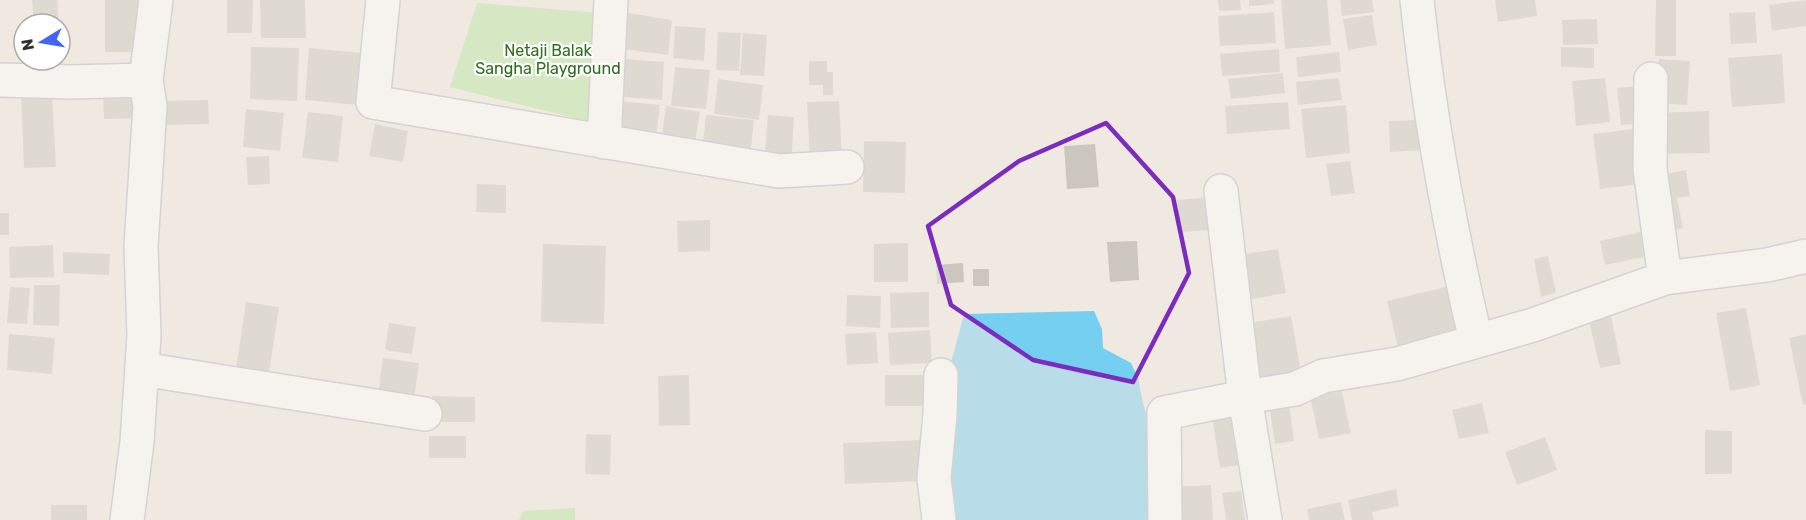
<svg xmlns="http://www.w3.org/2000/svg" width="1806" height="520" font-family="Rubik,sans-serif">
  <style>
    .green { fill: #b6e59e }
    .water { fill: #75cff0 }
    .building { fill: #cbc7bf }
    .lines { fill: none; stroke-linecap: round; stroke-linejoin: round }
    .minor-casing { stroke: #b4b7c1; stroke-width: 36 }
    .minor { stroke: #fff; stroke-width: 33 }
    .marked { fill: none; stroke: #7b2cbf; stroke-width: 4.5; stroke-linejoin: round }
    .labels { text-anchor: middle; stroke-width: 4.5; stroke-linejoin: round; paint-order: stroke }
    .park-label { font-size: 16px; fill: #2c6e1b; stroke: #fff }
  </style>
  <rect width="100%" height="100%" fill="#efe9e1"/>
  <path class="green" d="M477 3 602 13 599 124 450 87Z
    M575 508V520H519L523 511Z"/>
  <path class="water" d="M1094 311 1102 329 1103 348 1131 363 1138 378 1143 404 1149 421 1148 455 1153 520H950L947 378 964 314Z"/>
  <path class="building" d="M32 0H57L59 24H34Z
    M105 0H141V52H105Z
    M227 0H253L252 33H227Z
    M260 0H305L306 38H261Z
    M1218 0H1240L1241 10 1219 11Z
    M1249 0H1274V4L1249 6Z
    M1281 0H1327L1331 45 1285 49Z
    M1340 0H1372L1374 12 1342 16Z
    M1495 0H1535L1537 16 1498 22Z
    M1656 0H1676V56H1655Z
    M1806 0V26L1772 31 1769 5Z
    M1274 12 1276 43 1220 46 1218 16Z
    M1755 12 1757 43 1731 44 1729 13Z
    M628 13 672 20 668 55 623 49Z
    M1372 15 1377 45 1348 50 1343 19Z
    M1597 19 1598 44 1563 45 1562 20Z
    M675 26 706 28 704 61 673 58Z
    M718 32 741 33 739 71 716 70Z
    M743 33 767 35 764 76 740 75Z
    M251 47 299 48 297 101 250 99Z
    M1561 47 1594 48V68L1561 67Z
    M309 48 362 53 358 105 305 100Z
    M1279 49 1280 72 1222 76 1220 54Z
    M1339 52 1341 72 1298 77 1296 57Z
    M1782 54 1785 103 1732 107 1728 58Z
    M624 59 664 62 662 100 622 97Z
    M1659 59 1690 61 1687 105 1656 103Z
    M37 60H61L62 67 37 68Z
    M809 61H827V72H833V95H823V85H809Z
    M675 67 710 70 706 109 671 106Z
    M1283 73 1285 93 1231 99 1228 79Z
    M1339 78 1342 100 1298 105 1296 82Z
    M1605 78 1610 122 1576 126 1572 81Z
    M718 79 763 85 759 120 714 114Z
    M1641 86 1645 123 1621 125 1617 88Z
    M103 87H144V118L104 119Z
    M52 92 56 167 24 168 21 93Z
    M208 100 209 124 156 125 155 101Z
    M619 101 660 105 655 146 614 141Z
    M839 101 842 159 810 161 807 102Z
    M1288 102 1290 129 1227 134 1225 106Z
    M1346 105 1350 153 1306 158 1301 109Z
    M666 106 700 112 693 154 660 149Z
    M246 109 284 113 280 151 243 147Z
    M1709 111 1710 153 1655 154 1654 113Z
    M308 112 343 116 338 162 302 158Z
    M706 115 754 120 750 159 702 154Z
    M768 115 794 117 791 167 764 165Z
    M1424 120 1426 150 1390 152 1389 121Z
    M375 124 408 131 403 162 369 156Z
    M1642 128 1649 183 1600 189 1593 134Z
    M864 141 906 142 905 193 863 192Z
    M1095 144 1099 187 1067 189 1064 146Z
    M269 156 270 184 248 185 246 157Z
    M1350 161 1355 193 1331 196 1326 164Z
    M1686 170 1690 196 1677 198 1683 228 1663 231 1654 176Z
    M477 184 506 185V213L476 212Z
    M1214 197 1216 230 1179 232 1177 200Z
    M0 213H9V235H0Z
    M710 220V251L678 252 677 221Z
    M1650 230 1655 255 1605 265 1600 241Z
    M1137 241 1139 280 1110 282 1107 242Z
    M908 243V282H874V244Z
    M543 244 606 246 604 324 541 322Z
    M53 245 54 277 10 278 9 247Z
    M1278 249 1286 293 1247 300 1239 255Z
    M63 252 110 254 109 275 63 273Z
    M1548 256 1556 293 1541 297 1534 259Z
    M963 263 964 282 937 284 936 265Z
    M973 269H989V286H973Z
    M34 285H60L59 326 33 325Z
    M1454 285 1465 331 1398 347 1387 301Z
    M10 287 30 288 27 324 7 323Z
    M929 292V327L891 328 890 293Z
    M847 295 881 296 880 328 846 326Z
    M246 302 279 307 268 380 235 375Z
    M1746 308 1760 385 1730 391 1716 313Z
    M1291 316 1303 382 1260 390 1249 323Z
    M1611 316 1621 364 1600 368 1589 321Z
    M389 323 416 327 412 354 385 350Z
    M930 330 932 363 890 365 888 333Z
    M876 332 878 363 847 365 845 334Z
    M9 334 55 338 52 374 7 370Z
    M1806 334V404L1803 405 1789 338Z
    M383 358 419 363 413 407 377 402Z
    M689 375 690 425 659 426 658 376Z
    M885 375H930V406H885Z
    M1339 379 1351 433 1319 439 1308 386Z
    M1288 395 1294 441 1275 444 1268 398Z
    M432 396 475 397V422H432Z
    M1482 403 1489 433 1459 439 1452 410Z
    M1247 411 1254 463 1220 468 1212 417Z
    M1705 430 1732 431V474H1705Z
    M586 434 611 435 610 475 585 474Z
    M429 436H466V458H429Z
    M1545 437 1557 470 1517 485 1505 452Z
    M927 440V481L845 484 843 443Z
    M1211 485 1213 520H1173L1171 487Z
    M1396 489 1399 506 1372 512 1374 520H1352L1348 500Z
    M1241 491 1245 520H1226L1222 493Z
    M1341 502 1345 520H1309L1307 509Z
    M51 505H87V520H51Z"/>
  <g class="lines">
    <g class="minor-casing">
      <path id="minor" d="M383 0 373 102 779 171 847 167
        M1417 0C1429 115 1450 229 1476 341
        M1651 79 1650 169 1665 278
        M0 80 71 82 146 80
        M604 142 611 0
        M1221 191 1245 397 1265 520
        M142 369 425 414
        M127 520 137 442 144 335 141 246 150 106 146 80 156 0
        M939 520 934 478 940 415 941 375
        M1165 520 1164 413 1245 397 1295 389 1323 376 1397 364 1533 325 1665 278 1767 265 1806 256"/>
    </g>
    <use href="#minor" class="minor"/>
  </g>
  <path d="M0 0H1806V520H0ZM1106 123 1173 197 1189 273 1133 382 1033 360 951 305 928 226 1019 161Z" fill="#efe9e1" fill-opacity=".55" fill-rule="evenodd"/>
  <path class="marked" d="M1106 123 1173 197 1189 273 1133 382 1033 360 951 305 928 226 1019 161Z"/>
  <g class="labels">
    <g class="park-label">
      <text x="548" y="56">Netaji Balak<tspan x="548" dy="18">Sangha Playground</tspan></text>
    </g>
  </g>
  <g transform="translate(42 42) rotate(259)"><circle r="28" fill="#ffffff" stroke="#ababab" stroke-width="1.5"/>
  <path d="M0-4.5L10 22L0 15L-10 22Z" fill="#4264fb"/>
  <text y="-9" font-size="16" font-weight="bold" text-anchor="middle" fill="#2e2e2e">N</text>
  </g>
</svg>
